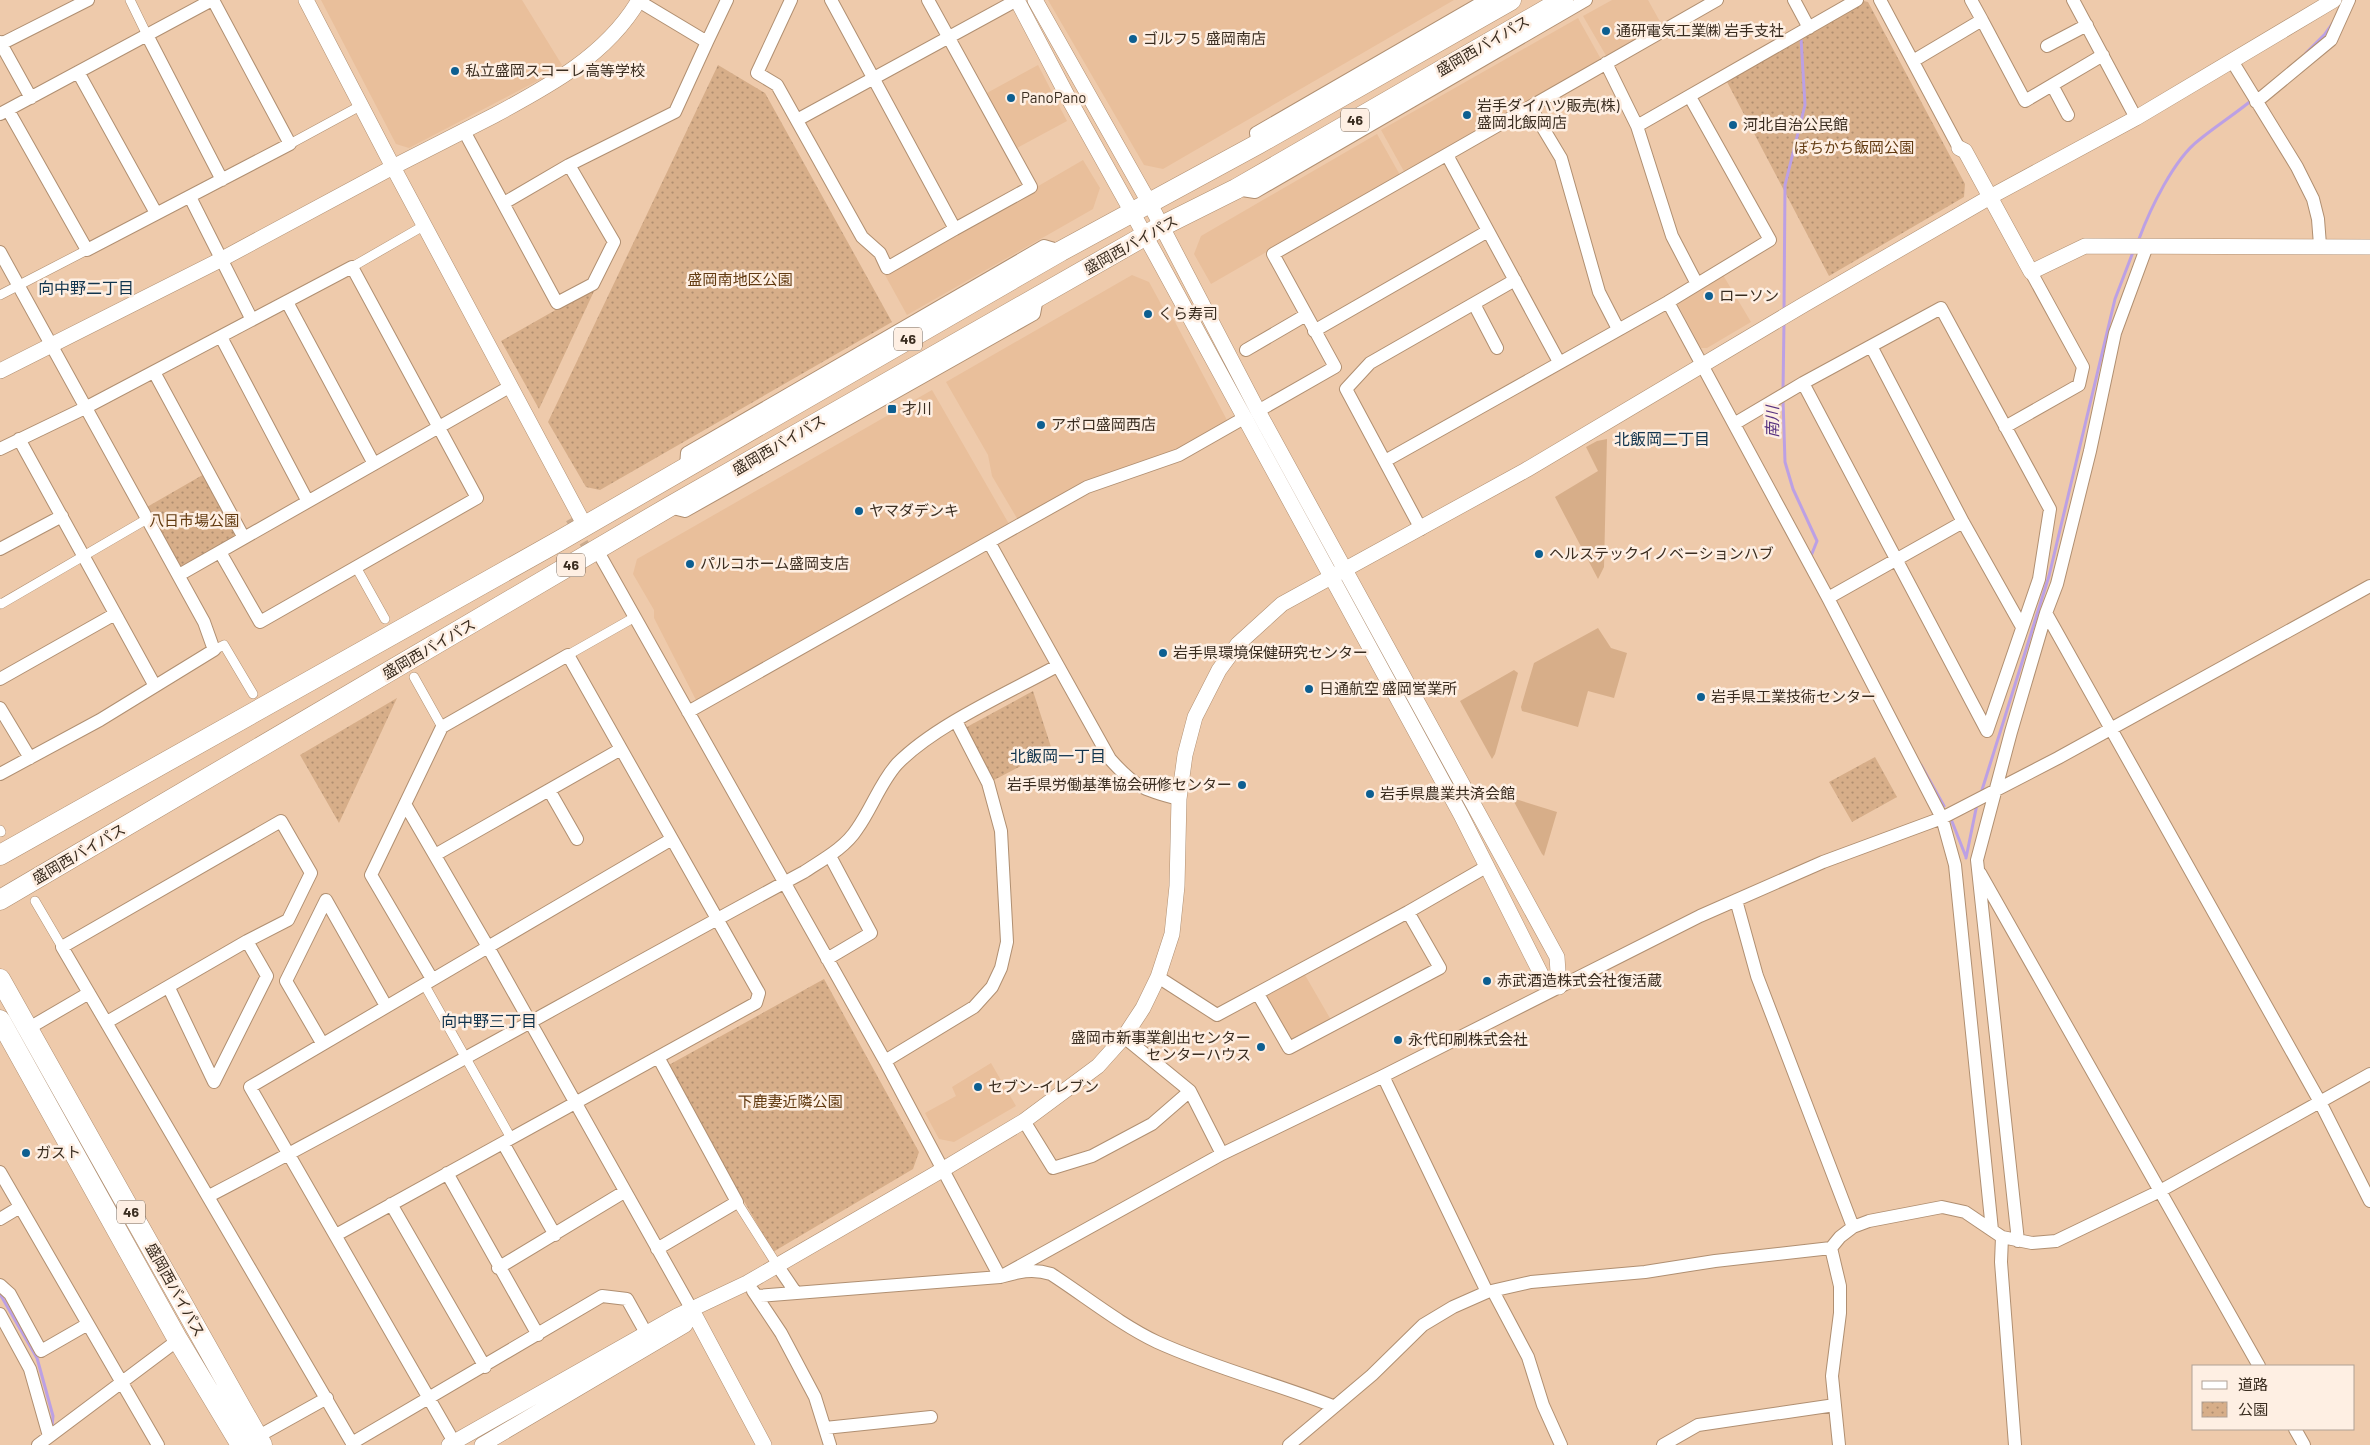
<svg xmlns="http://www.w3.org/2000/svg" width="2370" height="1445" font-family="Barlow,'Noto Sans JP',sans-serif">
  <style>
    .built { fill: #e9bf9b }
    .green { fill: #d7ae89 }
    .park { fill: url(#park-dots) }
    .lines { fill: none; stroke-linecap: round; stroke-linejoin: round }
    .stream { stroke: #bca0e4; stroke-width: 3 }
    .pedestrian-tunnel { stroke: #caab8f; stroke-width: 9; stroke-dasharray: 9 4.5; stroke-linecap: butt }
    .pedestrian-casing { stroke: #b08f71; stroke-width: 10 }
    .minor-casing { stroke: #b08f71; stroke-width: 14 }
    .tertiary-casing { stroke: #b08f71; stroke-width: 16 }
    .trunk-casing { stroke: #b08f71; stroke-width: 21 }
    .pedestrian { stroke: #fff; stroke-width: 9 }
    .minor { stroke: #fff; stroke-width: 12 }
    .tertiary { stroke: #fff; stroke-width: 15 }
    .trunk { stroke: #fff; stroke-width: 20 }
    .poi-dot { fill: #0d5f91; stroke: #feefe3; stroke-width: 2 }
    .labels { text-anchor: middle; stroke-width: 5; stroke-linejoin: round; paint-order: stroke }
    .shield { fill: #feefe3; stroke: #75675a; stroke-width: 1 }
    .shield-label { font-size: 14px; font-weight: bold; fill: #3a2d20 }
    .poi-label { font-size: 15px; fill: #3a2d20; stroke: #feefe3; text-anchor: start }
    .street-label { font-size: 15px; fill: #3a2d20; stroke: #feefe3 }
    .park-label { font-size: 15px; fill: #623a10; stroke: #feefe3 }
    .neighbourhood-label { font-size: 16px; fill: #12354e; stroke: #feefe3 }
    .water-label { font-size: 16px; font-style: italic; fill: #583281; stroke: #feefe3 }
  </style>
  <defs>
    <pattern id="park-dots" width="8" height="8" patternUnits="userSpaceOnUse" patternTransform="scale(1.25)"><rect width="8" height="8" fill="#d7ae89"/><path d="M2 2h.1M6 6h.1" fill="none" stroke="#af8e70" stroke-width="1.8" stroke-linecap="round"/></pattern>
  </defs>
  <rect width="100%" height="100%" fill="#eecaab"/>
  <path class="built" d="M321 0H522L562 65 545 77 409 148 396 144Z
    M1048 0H1454L1163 169 1144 165Z
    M1612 0H1648L1663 27 1608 59 1583 16Z
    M1578 18 1602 61 1406 175 1381 130Z
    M1038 65 1067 121 1015 149 985 94Z
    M1377 134 1400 175 1211 284 1194 254 1201 236Z
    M1083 160 1100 188 1093 209 907 315 885 275Z
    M1132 275 1149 282 1167 315 1174 320 1228 422 1178 451 1084 481 1018 520 992 476 988 455 946 382Z
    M1723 275 1751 322 1707 348H1701L1678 305 1679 301Z
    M932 390 1009 524 696 700 654 618V610L633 574 637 559Z
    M1305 975 1331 1020 1291 1039 1267 996Z
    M991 1063 1016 1106 954 1142 939 1139 925 1113 956 1096 952 1087Z"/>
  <path class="green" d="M1607 439 1604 567 1598 579 1555 497 1598 471 1586 447 1597 441Z
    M1598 628 1611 648 1627 653 1614 698 1588 691 1578 727 1522 711 1521 707 1534 663Z
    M1514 670 1518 673 1495 754 1492 759 1460 701Z
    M1512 798 1557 812 1544 856 1542 854Z"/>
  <path class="park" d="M1864 1 1868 2 1965 184 1964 197 1829 276 1726 80Z
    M718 65 765 93 892 322 600 490 586 487 548 422Z
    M596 287 539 409 501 341Z
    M206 473 238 536 186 568 180 566 147 507Z
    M1033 691 1052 750 994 780 965 728Z
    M397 698 339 823 300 755Z
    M1875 757 1897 797 1852 822 1829 782Z
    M824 979 919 1152 913 1169 773 1252 667 1066Z"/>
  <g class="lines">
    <path class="stream" d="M2306 53 2325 34 2333 23
      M2139 239C2150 209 2174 159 2199 140 2216 126 2235 114 2252 100
      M1784 311 1785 185 1805 105 1801 38
      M1783 391 1784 322
      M1783 400 1785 462 1793 489 1817 541 1811 556
      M1921 765 1944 806
      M1982 790 2049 576 2115 299 2133 252
      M1951 819 1966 857
      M1966 858 1977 804
      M0 1294 37 1358 53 1416 52 1427"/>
    <path class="pedestrian-tunnel" d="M570 519 595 562"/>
    <g class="pedestrian-casing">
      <path id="pedestrian" d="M130 0 147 35
        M290 144 360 106
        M352 267 425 225
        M0 295 87 250
        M356 567 385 619
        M0 603 1 604 147 519
        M214 650 224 645 253 694
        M568 655 635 617
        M414 677 442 727
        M0 830 1 832
        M35 901 62 947
        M424 984 511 1138
        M737 1202 777 1265"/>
    </g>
    <g class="minor-casing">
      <path id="minor" d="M791 0 757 73 777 85 862 237 880 253 887 268 955 229
        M831 0 955 229 1031 187 928 0
        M1794 0 1809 28
        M1880 0 1959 148
        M2073 0 2136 118
        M1982 20 2025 101 2103 55
        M147 35 222 180
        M0 42 31 98
        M707 42 727 0
        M1 44 88 0
        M2047 46 2087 25
        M1913 61 1982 20 1971 0
        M2232 61 2297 167 2313 199 2318 219 2320 245
        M1606 63 1637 126 1672 236 1697 284
        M78 72 156 213
        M2052 85 2068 115
        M2256 102 2331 40 2349 0
        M1531 108 1561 158 1599 292 1618 329
        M8 110 87 250 290 144 213 0
        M0 114 212 0
        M797 120 1017 0
        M1637 126 1857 0
        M464 131 557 303 593 284 614 242 569 165 504 203
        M1258 144 1256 133 1486 0
        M1447 155 1559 362
        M569 165 675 112 707 42 637 0
        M1236 189 1255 192 1586 0
        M190 197 252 320
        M0 252 204 622 214 650 100 720 0 774
        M287 302 374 464
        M1668 302 1828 598 1942 818 1955 865 1992 1230
        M1474 304 1497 348
        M1314 331 1488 231
        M221 337 307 500
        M1246 350 1306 315
        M154 372 244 538
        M1803 383 1987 731
        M1258 411 1335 367 1273 254 1717 0
        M1734 424 1803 383 1941 308 2050 509 2039 579 1987 731
        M2005 427 2079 385 2083 367 2031 272
        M19 439 155 686
        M0 449 85 408 352 267 477 498 260 622 220 552
        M1385 461 1668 302 1770 240 1690 97
        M686 467 687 453 1044 246 1061 251
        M669 507 685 511 1034 314 1037 298
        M1963 522 2022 627
        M1421 529 1346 389 1370 363 1515 280
        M989 542 1087 487 1179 455 1244 418
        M0 549 62 516
        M597 550 885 1061
        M179 575 511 386
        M1828 598 1963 522 1871 346
        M2046 613 2320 1102 2370 1201
        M0 679 115 614
        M0 708 30 758
        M688 712 989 542 1110 759C1135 787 1143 790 1179 799
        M956 721 988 783 1001 831 1007 942 1001 968 992 987 974 1007 885 1061 1000 1277
        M549 790 577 839
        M405 804 488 947 672 839
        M435 855 621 749
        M1980 873 2259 1366
        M1736 900 1757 976 1853 1227
        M827 959 871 933 830 856
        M1158 977 1217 1015 1408 912 1486 867
        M169 988 214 1082 267 976 247 941
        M1258 994 1289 1048 1440 968 1408 912
        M107 1022 247 941 288 920 311 873 281 821 62 947 352 1443 602 1296 627 1299 646 1333
        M29 1028 89 993
        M1124 1037 1190 1091 1222 1154
        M322 1043 286 981 326 900 386 1006
        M1383 1076 1487 1292
        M1024 1121 1053 1168 1092 1156 1152 1124 1190 1091
        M503 1143 555 1235
        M0 1172 158 1445
        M447 1173 538 1335
        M209 1196C409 1092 605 979 804 872 822 860 845 848 857 829 872 808 880 783 897 764 935 725 1008 693 1057 666
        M391 1204 485 1367
        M0 1219 20 1207
        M336 1235 756 1003 759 993 568 655 442 727 371 875 432 979
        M2002 1237 2001 1262 2015 1445
        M2018 1241 1977 860 2011 732 2046 613 2057 584 2090 451 2115 333 2147 246
        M1831 1248 1840 1286V1313L1832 1376 1839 1445
        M657 1249 737 1202 658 1057
        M777 1265 796 1293
        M498 1268 624 1192
        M1000 1277 1222 1154 1383 1076 1700 916 1823 862 1942 818 2058 758 2370 586
        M0 1285 10 1294 41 1351 88 1324
        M753 1291 781 1333 815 1397 830 1445
        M1493 1291 1528 1357 1543 1405 1561 1445
        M757 1296 1000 1277C1018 1272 1032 1268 1051 1274 1085 1296 1121 1325 1157 1342 1214 1368 1274 1383 1333 1406
        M0 1314 30 1369 49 1436
        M825 1428 931 1417
        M2295 1429 2304 1445
        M257 1437 327 1398
        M454 1442 250 1087 488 947C556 1069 624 1190 692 1310
        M38 1445 178 1340
        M1289 1445 1372 1375 1423 1325 1453 1307 1487 1292 1531 1282 1645 1272 1715 1261 1831 1248 1840 1237 1853 1227 1869 1221 1942 1207 1965 1212 2002 1237 2032 1243 2056 1241 2160 1191 2370 1074
        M1663 1445 1698 1425 1835 1405"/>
    </g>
    <g class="tertiary-casing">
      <path id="tertiary" d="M306 0 393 167C427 150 461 132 495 115 549 86 607 55 639 0
        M1017 0 1070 101 1157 257 1461 815 1543 978 1559 987
        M1035 0 1150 204 1258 411 1557 957 1559 987
        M1959 148 1965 151 2031 272 2085 246 2370 247
        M0 371 222 259 393 167 585 526
        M692 1310 764 1445
        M449 1445 677 1316 747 1283 942 1170 1024 1121 1098 1066 1124 1037 1143 1008 1158 977 1172 934 1177 886 1179 799 1185 755 1195 717 1219 670 1238 644 1282 604 1526 470 1805 304 1990 197 2136 118 2334 0
        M482 1445 685 1325 692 1310"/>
    </g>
    <g class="trunk-casing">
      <path id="trunk" d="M0 855 559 541 1061 251 1258 144 1511 0
        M0 900 669 507 1162 226 1236 189 1563 0
        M0 979 262 1445
        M0 1020 178 1340 241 1445"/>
    </g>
    <use href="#pedestrian" class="pedestrian"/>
    <use href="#minor" class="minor"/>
    <use href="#tertiary" class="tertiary"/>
    <use href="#trunk" class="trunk"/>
  </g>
  <g class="poi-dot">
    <circle cx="1606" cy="31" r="5"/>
    <circle cx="1133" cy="39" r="5"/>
    <circle cx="455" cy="71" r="5"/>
    <circle cx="1011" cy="98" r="5"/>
    <circle cx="1467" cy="115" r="5"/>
    <circle cx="1733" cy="125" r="5"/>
    <circle cx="1709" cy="296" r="5"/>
    <circle cx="1148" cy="314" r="5"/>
    <rect x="887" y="404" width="10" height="10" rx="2.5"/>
    <circle cx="1041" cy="425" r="5"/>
    <circle cx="859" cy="511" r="5"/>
    <circle cx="1539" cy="554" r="5"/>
    <circle cx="690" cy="564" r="5"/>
    <circle cx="1163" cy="653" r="5"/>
    <circle cx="1309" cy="689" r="5"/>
    <circle cx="1701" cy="697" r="5"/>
    <circle cx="1242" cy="785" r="5"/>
    <circle cx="1370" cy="794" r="5"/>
    <circle cx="1487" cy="981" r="5"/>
    <circle cx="1398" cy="1040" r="5"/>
    <circle cx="1261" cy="1047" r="5"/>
    <circle cx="978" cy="1087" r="5"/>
    <circle cx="26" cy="1153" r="5"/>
  </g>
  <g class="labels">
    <g class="shield">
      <rect x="1341" y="108.5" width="28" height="23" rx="4"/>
      <rect x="894" y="327.5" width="28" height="23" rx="4"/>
      <rect x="557" y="553.5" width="28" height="23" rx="4"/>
      <rect x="117" y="1200.5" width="28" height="23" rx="4"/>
    </g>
    <g class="shield-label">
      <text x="1355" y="125">46</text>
      <text x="908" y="344">46</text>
      <text x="571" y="570">46</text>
      <text x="131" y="1217">46</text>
    </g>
    <g class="poi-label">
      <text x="1616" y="36">通研電気工業㈱ 岩手支社</text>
      <text x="1143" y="44">ゴルフ５ 盛岡南店</text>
      <text x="465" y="76">私立盛岡スコーレ高等学校</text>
      <text x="1021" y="103">PanoPano</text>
      <text x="1477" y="111">岩手ダイハツ販売(株)<tspan x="1477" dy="17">盛岡北飯岡店</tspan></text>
      <text x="1743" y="130">河北自治公民館</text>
      <text x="1719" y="301">ローソン</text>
      <text x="1158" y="319">くら寿司</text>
      <text x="902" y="414">才川</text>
      <text x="1051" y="430">アポロ盛岡西店</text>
      <text x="869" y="516">ヤマダデンキ</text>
      <text x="1549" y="559">ヘルステックイノベーションハブ</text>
      <text x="700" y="569">パルコホーム盛岡支店</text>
      <text x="1173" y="658">岩手県環境保健研究センター</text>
      <text x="1319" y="694">日通航空 盛岡営業所</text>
      <text x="1711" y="702">岩手県工業技術センター</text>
      <text x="1232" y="790" text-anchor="end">岩手県労働基準協会研修センター</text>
      <text x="1380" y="799">岩手県農業共済会館</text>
      <text x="1497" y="986">赤武酒造株式会社復活蔵</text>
      <text x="1251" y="1043" text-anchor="end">盛岡市新事業創出センター<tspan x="1251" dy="17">センターハウス</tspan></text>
      <text x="1408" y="1045">永代印刷株式会社</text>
      <text x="988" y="1092">セブン-イレブン</text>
      <text x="36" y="1158">ガスト</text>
    </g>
    <g class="street-label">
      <text transform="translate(1483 46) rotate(-30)" y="5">盛岡西バイパス</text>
      <text transform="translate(1131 245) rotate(-29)" y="5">盛岡西バイパス</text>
      <text transform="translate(779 445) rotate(-30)" y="5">盛岡西バイパス</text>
      <text transform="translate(429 649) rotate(-30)" y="5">盛岡西バイパス</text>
      <text transform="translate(79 854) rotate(-30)" y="5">盛岡西バイパス</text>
      <text transform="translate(175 1290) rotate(61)" y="5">盛岡西バイパス</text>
    </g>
    <g class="park-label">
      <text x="1854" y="153">ぼちかち飯岡公園</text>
      <text x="740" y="285">盛岡南地区公園</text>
      <text x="194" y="526">八日市場公園</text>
      <text x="790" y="1107">下鹿妻近隣公園</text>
    </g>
    <g class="neighbourhood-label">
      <text x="86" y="294">向中野二丁目</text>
      <text x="1662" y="445">北飯岡二丁目</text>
      <text x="1058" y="762">北飯岡一丁目</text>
      <text x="489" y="1027">向中野三丁目</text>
    </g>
    <g class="water-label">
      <text transform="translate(1772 422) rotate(-90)" y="6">南川</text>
    </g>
  </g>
  <rect x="2192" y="1365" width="162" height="65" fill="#feefe3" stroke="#b0a195"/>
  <rect x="2202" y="1381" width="25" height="8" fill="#ffffff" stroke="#b0a195"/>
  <text x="2238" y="1390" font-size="15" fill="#3a2d20">道路</text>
  <rect x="2202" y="1402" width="25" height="15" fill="url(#park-dots)" stroke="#b0a195"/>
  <text x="2238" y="1415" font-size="15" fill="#3a2d20">公園</text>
</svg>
